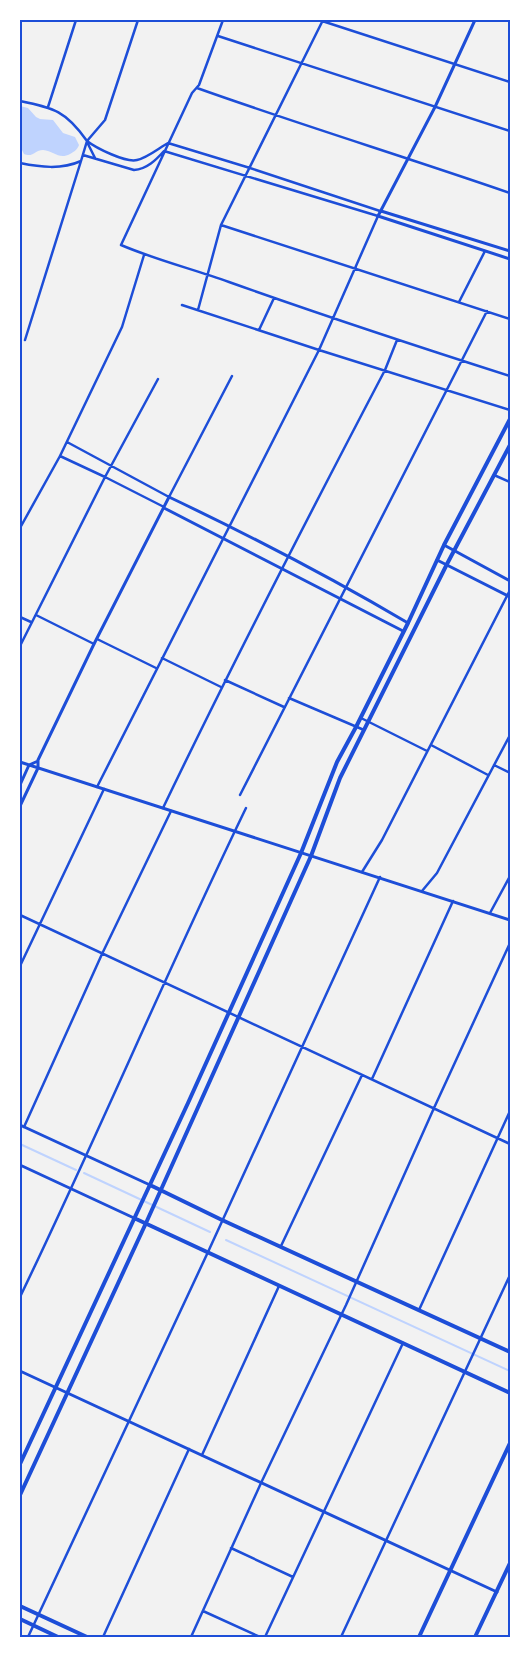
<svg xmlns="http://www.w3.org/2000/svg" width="530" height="1657" font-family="'PT Serif',serif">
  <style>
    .water { fill: #bfd3fe }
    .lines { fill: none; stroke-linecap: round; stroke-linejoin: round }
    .stream { stroke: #bfd3fe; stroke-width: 2 }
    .minor { stroke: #1d4ed8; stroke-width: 2.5 }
    .tertiary { stroke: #1d4ed8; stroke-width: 3 }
    .secondary { stroke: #1d4ed8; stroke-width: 4 }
    .neatline { fill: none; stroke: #1d4ed8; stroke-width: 2 }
  </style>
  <rect width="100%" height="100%" fill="#f2f2f2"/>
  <path class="water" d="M20 106 28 108 36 117 40 119 53 120 63 133 75 137 79 145C77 150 75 151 70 154 59 160 54 151 43 150 35 150 33 158 24 154L20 146Z"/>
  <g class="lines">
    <path class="stream" d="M20 1144 76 1170
      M84 1173 210 1232
      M226 1240 510 1371"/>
    <path class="minor" d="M223 20 199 85 192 93 121 245C156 260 193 269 229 282 322 315 416 346 510 376
      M319 20 510 82
      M218 36 510 131
      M197 88C301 125 406 157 510 193
      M20 101C54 108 66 111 87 141L81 161C61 170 40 167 20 163
      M48 107 76 20
      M87 141C96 148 126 163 137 160 147 158 159 148 168 143L250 168 380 211
      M87 141 105 120 138 20
      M87 142 95 158
      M83 155 134 170C147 169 156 160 164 151L378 216 319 350 97 787
      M221 225 510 319
      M459 302 485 251
      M182 305 319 350 510 410
      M198 310 221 225 323 20
      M259 330 274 298
      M25 340 81 161
      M67 442 169 497 232 376
      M60 456 105 477 164 507
      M494 475 510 482
      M20 528 60 456 122 327 144 255
      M36 615 94 644
      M20 617 31 622
      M97 639 156 668
      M20 646 105 477 158 379
      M162 658 221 687
      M225 680 284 707
      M289 698 364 730
      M361 718 427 751
      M431 745 488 775
      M494 765 510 773
      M240 795 487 311
      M163 808C234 660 309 515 385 370L397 340
      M362 872 382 840 510 590
      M422 891 437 873 510 735
      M490 913 510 876
      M20 915 510 1144
      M20 966 104 789
      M372 1079 453 901
      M24 1127 102 954 171 811
      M281 1246 362 1075
      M20 1297C98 1135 168 969 246 808
      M419 1310 510 1111
      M202 1455 279 1286
      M231 1548 293 1577
      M203 1611 260 1637
      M28 1637 208 1252 380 877
      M103 1637 189 1449
      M191 1637 261 1483 346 1305 434 1108 510 943
      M265 1637 403 1343
      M341 1637 510 1275"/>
    <path class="tertiary" d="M475 20 435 107 378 216 510 259
      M381 211 510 251
      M164 508 403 631
      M444 545 510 581
      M437 560 510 597
      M20 762 510 920
      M20 785 29 765 38 761
      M20 806 38 768V760L94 644 169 497C251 536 330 577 408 623
      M20 1125 150 1185
      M20 1165 134 1218
      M20 1371 497 1592"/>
    <path class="secondary" d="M150 1185 222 1220 510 1352
      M134 1218 510 1393
      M20 1464 188 1103 301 853 337 762 356 727 408 623 444 545 510 419
      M20 1495 146 1223 311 856 340 778 447 564 510 445
      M20 1606 87 1637
      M20 1619 58 1637
      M419 1637 510 1443
      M475 1637 510 1563"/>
  </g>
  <rect width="530" height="1657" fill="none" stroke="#ffffff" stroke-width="42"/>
  <rect x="21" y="21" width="488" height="1615" class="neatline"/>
</svg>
